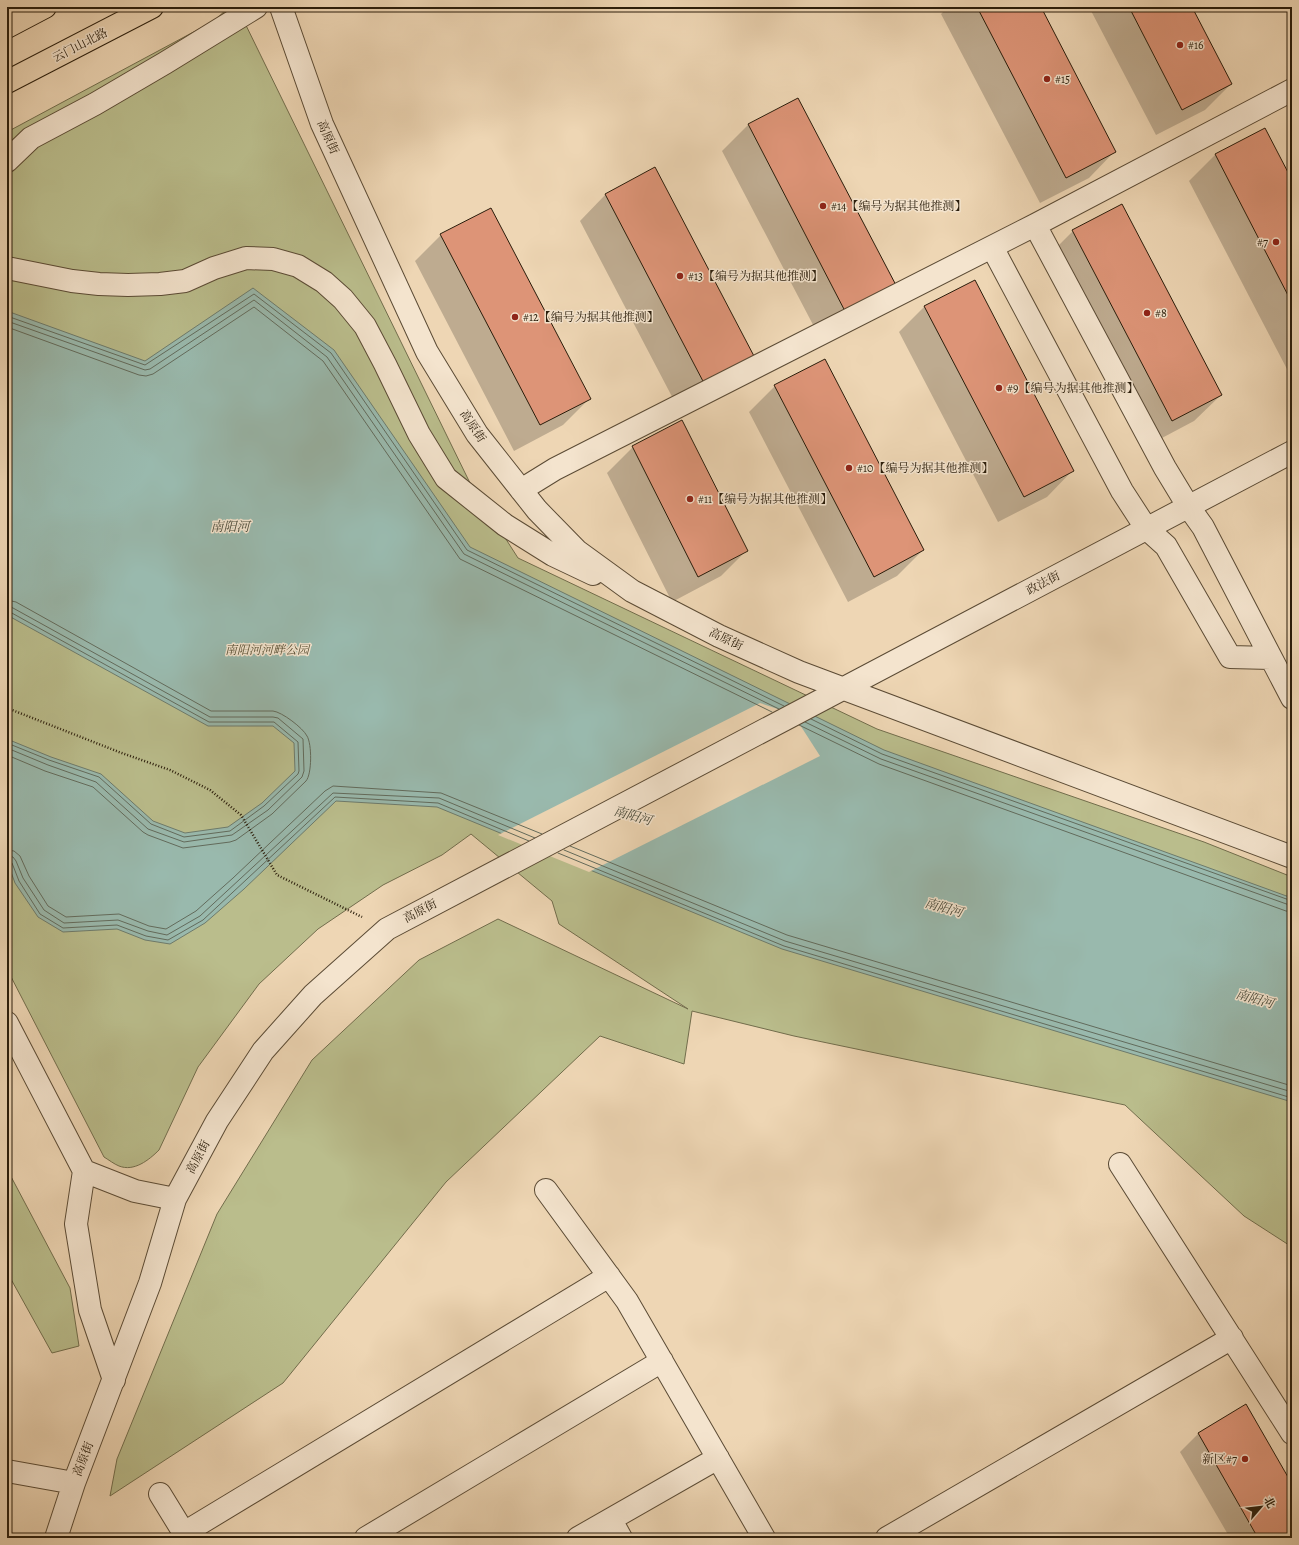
<svg xmlns="http://www.w3.org/2000/svg" width="1299" height="1545" font-family="Alegreya,'Noto Serif SC',serif">
  <style>
    .green { fill: #babd8c; stroke: #726d4c }
    .water { fill: #99b9ad; stroke: #6d7b6c }
    .pier { fill: #eed6b4 }
    .shadow { fill: #0003 }
    .lines { fill: none; stroke-linecap: round; stroke-linejoin: round }
    .shore { stroke: #626b5c; stroke-width: 1 }
    .building { fill: #dd9477; stroke: #2a1d0b }
    .minor-casing { stroke: #5b4b35; stroke-width: 24 }
    .major-casing { stroke: #2a1d0b; stroke-width: 24 }
    .path { stroke: #2a1d0b; stroke-width: 2.5; stroke-dasharray: 1 2; stroke-linecap: butt }
    .minor { stroke: #f4e4ce; stroke-width: 22 }
    .major { stroke: #eed6b4; stroke-width: 22 }
    .poi-dot { fill: #8f2418; stroke: #f4e4ce; stroke-width: 1.5 }
    .labels { text-anchor: middle; stroke-width: 3; stroke-linejoin: round; paint-order: stroke }
    .street-label { font-size: 12px; fill: #2a1d0b; stroke: #f4e4ce }
    .poi-label { font-size: 12px; fill: #2a1d0b; stroke: #f4e4ce; text-anchor: start }
    .park-label { font-size: 12px; font-style: italic; fill: #554d32; stroke: #f4e4ce }
    .water-label { font-size: 13px; font-style: italic; fill: #4b4c3c; stroke: #f4e4ce }
  </style>
  <rect width="100%" height="100%" fill="#eed6b4"/>
  <filter id="stains"><feTurbulence type="fractalNoise" baseFrequency=".005" numOctaves="4"/><feColorMatrix values="0 0 0 0 .2 0 0 0 0 .09 0 0 0 0 .02 0 0 0 .5 -.17"/></filter>
  <radialGradient id="worn" r=".72"><stop offset=".6" stop-color="#630" stop-opacity="0"/><stop offset="1" stop-color="#630" stop-opacity=".3"/></radialGradient>
  <path class="green" d="M229 7H237L470 483 518 558 877 729 1204 842 1292 877V1247L1244 1216 1125 1105 794 1036 692 1011 684 1064 600 1036 446 1182 283 1383 110 1496 117 1459 217 1214 312 1060 419 960 498 919 688 1009 559 924 552 901 471 834 442 855 383 885 318 929 259 984 198 1067 159 1150C149 1160 134 1172 119 1166 114 1164 109 1160 104 1157L7 969V132L214 21Z
    M7 1169 70 1288 79 1346 52 1353 7 1272Z"/>
  <path class="water" d="M253 288 334 350 470 547 884 750 1292 898V1102L782 949 437 807 336 801 244 889 205 923 170 944 145 940 117 929 63 932 38 917 15 883 7 861V739L51 757 101 774 153 821 185 833 228 827 262 803 295 771 294 743 273 726H208L7 615V311L145 361Z"/>
  <path class="pier" d="M760 703 793 714 820 756 589 872 498 835Z"/>
  <path class="shadow" d="M948 7H1040L1115 151 1089 178 1040 203 941 14Z
    M1089 7H1191L1231 84 1205 110 1156 135Z
    M798 99 896 289 821 340 722 151 748 125Z
    M1265 130 1292 182V369L1288 371 1189 181 1215 155Z
    M606 194 753 358 679 410 580 221Z
    M1073 231 1221 395 1194 421 1145 447 1047 257Z
    M441 235 589 399 563 425 514 451 415 261Z
    M925 306 1073 470 1047 497 998 522 899 332Z
    M775 386 923 550 897 576 848 602 749 412Z
    M633 447 747 550 721 576 672 602 607 473Z
    M1246 1405 1292 1486V1538H1230L1180 1452 1198 1434Z"/>
  <g class="lines">
    <path class="shore" d="M7 316 145 365 254 294 331 353 467 550 784 706
      M7 321 145 370 150 369 254 300 327 357 464 554 779 709
      M7 327 139 375 146 376 153 374 254 307 323 361 460 559 772 712
      M7 600 16 602 211 711H273C282 712 303 728 307 736 312 744 312 774 306 781L272 814 236 840 230 842 183 848 148 835 143 832 93 787 45 771 7 755
      M7 606 13 608 210 717H273L278 718 303 739 304 771 302 777 268 810 232 835 184 842 148 829 96 782 48 765 7 748
      M7 611 10 612 209 722H274L298 742 299 771 298 774 264 806 230 831 184 837 151 824 99 777 49 760 7 743
      M811 719 882 754 1292 901
      M805 722 881 759 1292 906
      M799 725 879 764 1286 911 1292 912
      M570 846 787 935 1292 1086
      M7 850 14 851 20 856 29 876 48 906 66 917 119 914 149 926 166 929 196 911 233 878 325 791 333 786 441 793 542 834
      M564 850 785 941 1292 1092
      M558 853 784 946 1292 1098
      M7 856 13 857 16 861 23 878 44 910 64 923 118 920 148 931 167 935 200 916 333 793 439 798 535 838
      M7 861 12 863 19 881 40 914 63 928 117 925 146 936 168 940 203 920 335 797 438 803 529 841"/>
  </g>
  <path class="building" d="M977 7H1041L1116 152 1066 178Z
    M1129 7H1192L1232 84 1182 110Z
    M798 98 898 289 847 315 748 124Z
    M1265 128 1292 180V303L1215 154Z
    M655 167 755 358 705 385 605 194Z
    M1122 204 1222 395 1172 421 1072 230Z
    M491 208 591 399 540 425 440 234Z
    M975 280 1074 471 1024 497 924 306Z
    M825 359 924 550 874 577 774 385Z
    M682 420 748 551 698 577 632 446Z
    M1246 1404 1292 1484V1538H1258L1198 1433Z"/>
  <g class="lines">
    <g class="minor-casing">
      <path id="minor" d="M281 7 322 124 427 352 477 434 537 510 577 551 632 591 719 636 799 672 1292 857
        M7 161 31 138 95 104 165 63 256 7
        M1035 225 1165 468 1188 506 1203 527 1292 698
        M992 247 1122 491 1146 528 1166 546 1230 657 1271 658
        M7 268 72 281 99 284 128 285 160 284 185 281 214 268 246 258 273 259 298 266 324 282 343 299 365 326 385 364 419 434 446 478 505 525 553 555 593 574
        M521 490 555 469 1035 225 1292 90
        M7 1023 84 1171 76 1224 90 1310 114 1380
        M1120 1164 1292 1433
        M84 1171 135 1191 175 1199
        M546 1190 627 1301 764 1538
        M7 1471 74 1483
        M160 1494 187 1538
        M611 1520 621 1538
        M184 1533 609 1276
        M56 1538 74 1483 150 1283 175 1199 217 1121 263 1051 313 995 387 929 1292 452
        M366 1538 662 1361
        M578 1538 718 1458
        M887 1538 1232 1338"/>
    </g>
    <g class="major-casing">
      <path id="major" d="M7 27 45 7
        M7 82 152 7"/>
    </g>
    <path class="path" d="M7 708 119 752 170 770 210 790 241 815 277 875 362 917"/>
    <use href="#minor" class="minor"/>
    <use href="#major" class="major"/>
  </g>
  <g class="poi-dot">
    <circle cx="1180" cy="45" r="4"/>
    <circle cx="1047" cy="79" r="4"/>
    <circle cx="823" cy="206" r="4"/>
    <circle cx="1276" cy="242" r="4"/>
    <circle cx="680" cy="276" r="4"/>
    <circle cx="1147" cy="313" r="4"/>
    <circle cx="515" cy="317" r="4"/>
    <circle cx="999" cy="388" r="4"/>
    <circle cx="849" cy="468" r="4"/>
    <circle cx="690" cy="499" r="4"/>
    <circle cx="1245" cy="1459" r="4"/>
  </g>
  <g class="labels">
    <g class="street-label">
      <text transform="translate(80 45) rotate(-27)" y="4">云门山北路</text>
      <text transform="translate(328 137) rotate(66)" y="4">高原街</text>
      <text transform="translate(473 426) rotate(56)" y="4">高原街</text>
      <text transform="translate(1043 583) rotate(-28)" y="4">政法街</text>
      <text transform="translate(726 639) rotate(25)" y="4">高原街</text>
      <text transform="translate(420 911) rotate(-28)" y="4">高原街</text>
      <text transform="translate(198 1157) rotate(-62)" y="4">高原街</text>
      <text transform="translate(83 1459) rotate(-69)" y="4">高原街</text>
    </g>
    <g class="poi-label">
      <text x="1188" y="49">#16</text>
      <text x="1055" y="83">#15</text>
      <text x="831" y="210">#14【编号为据其他推测】</text>
      <text x="1268" y="246" text-anchor="end">#7</text>
      <text x="688" y="280">#13【编号为据其他推测】</text>
      <text x="1155" y="317">#8</text>
      <text x="523" y="321">#12【编号为据其他推测】</text>
      <text x="1007" y="392">#9【编号为据其他推测】</text>
      <text x="857" y="472">#10【编号为据其他推测】</text>
      <text x="698" y="503">#11【编号为据其他推测】</text>
      <text x="1237" y="1463" text-anchor="end">新区#7</text>
    </g>
    <g class="park-label">
      <text x="267" y="654">南阳河河畔公园</text>
    </g>
    <g class="water-label">
      <text x="230" y="531">南阳河</text>
      <text transform="translate(633 815) rotate(16)" y="5">南阳河</text>
      <text transform="translate(944 907) rotate(16)" y="5">南阳河</text>
      <text transform="translate(1255 998) rotate(16)" y="5">南阳河</text>
    </g>
  </g>
  <rect width="1299" height="1545" fill="none" stroke="#eed6b4" stroke-width="24"/>
  <rect x="8" y="8" width="1283" height="1529" fill="none" stroke="#2a1d0b" stroke-width="2"/>
  <rect x="12" y="12" width="1275" height="1521" fill="none" stroke="#2a1d0b"/>
  <g transform="translate(1261 1507) rotate(62)" stroke="#f4e4ce" stroke-width="3" paint-order="stroke">
  <path d="M0-3L7 15L0 10L-7 15Z" fill="#2a1d0b"/>
  <text y="-6" font-size="11" font-weight="bold" text-anchor="middle" fill="#2a1d0b">北</text>
  </g>
  <rect width="100%" height="100%" filter="url(#stains)"/>
  <rect width="100%" height="100%" fill="url(#worn)"/>
</svg>
